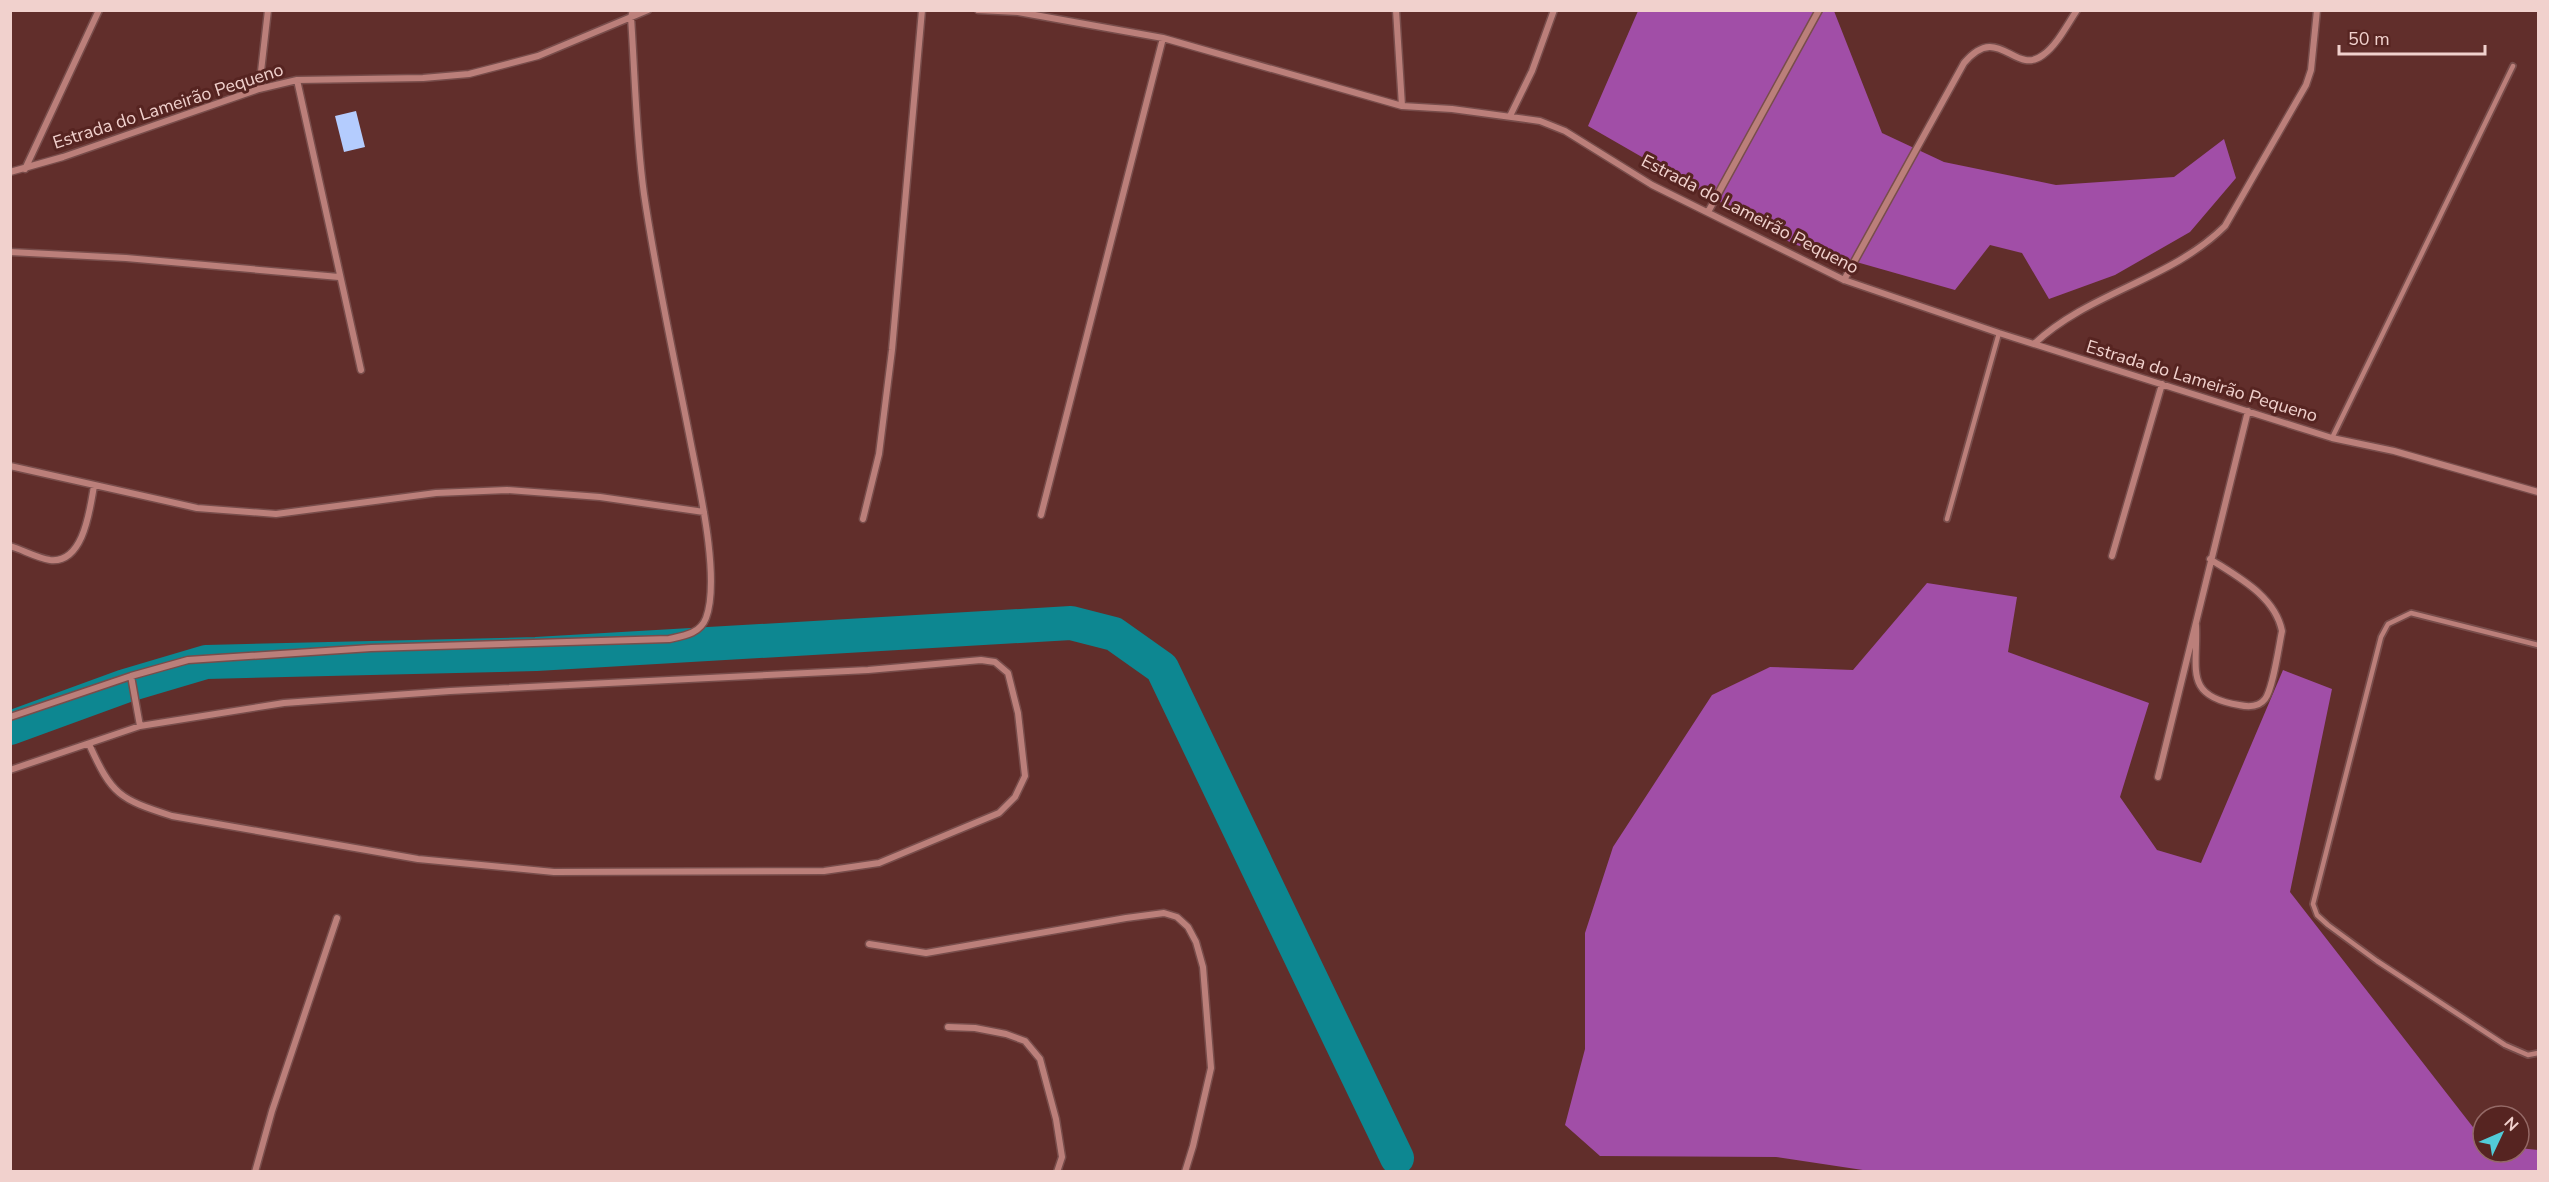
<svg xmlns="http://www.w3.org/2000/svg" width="2549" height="1182" font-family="'Nunito Sans',sans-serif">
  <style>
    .forest { fill: #a14ea7 }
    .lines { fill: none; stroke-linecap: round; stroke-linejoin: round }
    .river { stroke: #0d8791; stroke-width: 34 }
    .building { fill: #b4ccfe }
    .lane-casing { stroke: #784d4b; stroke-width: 8 }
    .street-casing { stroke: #784d4b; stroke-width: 9 }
    .lane { stroke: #bb7f7a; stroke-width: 4.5 }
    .street { stroke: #bb7f7a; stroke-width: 6 }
    .labels { text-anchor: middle; stroke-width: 6; stroke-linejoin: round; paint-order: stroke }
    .street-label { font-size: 18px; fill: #f1d1cd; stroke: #562421 }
  </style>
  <rect width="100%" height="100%" fill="#612e2b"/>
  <path class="forest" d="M1638 11H1834L1882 133 1944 162 2056 185 2174 177 2224 139 2236 178 2190 232 2115 275 2049 299 2022 253 1990 245 1955 290 1793 244 1588 126Z
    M1927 583 2017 597 2008 652 2149 703 2120 797 2157 850 2201 863 2283 670 2332 689 2290 892 2483 1140V1152H2519V1148L2538 1150V1171L1876 1172 1776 1157 1600 1156 1565 1125 1585 1049V933L1613 847 1712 695 1770 667 1853 670Z"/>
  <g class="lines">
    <path class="river" d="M10 728 125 686 206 662 536 654 1071 623 1114 634 1162 668 1397 1158"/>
  </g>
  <path class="building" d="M356 111 365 147 344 152 335 116Z"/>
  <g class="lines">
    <g class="lane-casing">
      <path id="lane" d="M2332 438 2513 66
        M1947 519 1999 333
        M2538 645 2411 613 2388 624 2381 637 2313 904 2317 915 2328 925 2377 961 2505 1045 2528 1055 2538 1053"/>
    </g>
    <g class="street-casing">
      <path id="street" d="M978 10 1018 12 1163 38 1402 106 1452 109 1540 121 1565 131 1652 185 1844 280 1999 333 2332 438 2394 451 2538 492
        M1396 10 1402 106
        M297 80 361 370
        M259 89 268 10
        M1510 116 1532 71 1554 10
        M25 169 99 10
        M10 172 63 157 259 89 297 80 423 78 469 74 538 56 648 10
        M1708 212 1819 10
        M10 252 126 258 339 277
        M1844 280 1964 63C1999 21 2014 77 2043 55 2057 45 2067 25 2077 10
        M2034 344C2089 292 2171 280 2225 226L2306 85 2311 70 2317 10
        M10 466 197 508 276 514 436 493 507 490 600 497 704 512
        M1041 515 1163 38
        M863 519 879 454 892 350 922 10
        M10 546C23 550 37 558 50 560 84 564 90 508 94 486
        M2112 556 2162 384
        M2196 625C2198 669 2183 696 2239 705 2248 707 2259 707 2265 699 2273 689 2279 645 2282 631 2275 596 2238 577 2210 559
        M131 676 140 726
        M10 717 131 676 188 660 371 648 669 639C683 636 700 634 706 618 721 578 698 481 690 439 674 357 656 276 644 194 636 136 635 76 631 17L633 10
        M10 770 140 726 284 703 450 691 868 670 981 660 995 662 1008 673 1018 713 1025 776 1015 797 999 813 879 863 824 871 554 872 418 859 172 816C119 799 112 795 89 744
        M2158 777 2248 411
        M869 944 926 953 1126 918 1164 913 1177 917 1188 927 1196 942 1203 967 1211 1068 1193 1146 1185 1172
        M948 1027 975 1028 1006 1034 1025 1041 1040 1059 1056 1119 1062 1157 1057 1172
        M255 1172 272 1111 337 918"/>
    </g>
    <use href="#lane" class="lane"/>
    <use href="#street" class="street"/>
  </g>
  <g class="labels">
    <g class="street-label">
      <text transform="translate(168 106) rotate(-18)" y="6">Estrada do Lameirão Pequeno</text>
      <text transform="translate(1750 214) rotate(27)" y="6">Estrada do Lameirão Pequeno</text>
      <text transform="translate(2202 381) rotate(17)" y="6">Estrada do Lameirão Pequeno</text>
    </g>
  </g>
  <rect width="2549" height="1182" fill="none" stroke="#f1d1cd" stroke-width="24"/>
  <g transform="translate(2501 1134) rotate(46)"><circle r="28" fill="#562421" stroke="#946966" stroke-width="1.5"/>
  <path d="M0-4.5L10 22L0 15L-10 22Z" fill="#52cbd8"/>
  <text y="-9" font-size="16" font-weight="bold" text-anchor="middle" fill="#f1d1cd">N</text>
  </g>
  <path d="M2339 45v9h146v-9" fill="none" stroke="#f1d1cd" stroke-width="3"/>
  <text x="2348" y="45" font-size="18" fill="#f1d1cd" stroke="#562421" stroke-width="4.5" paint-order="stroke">50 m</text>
</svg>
